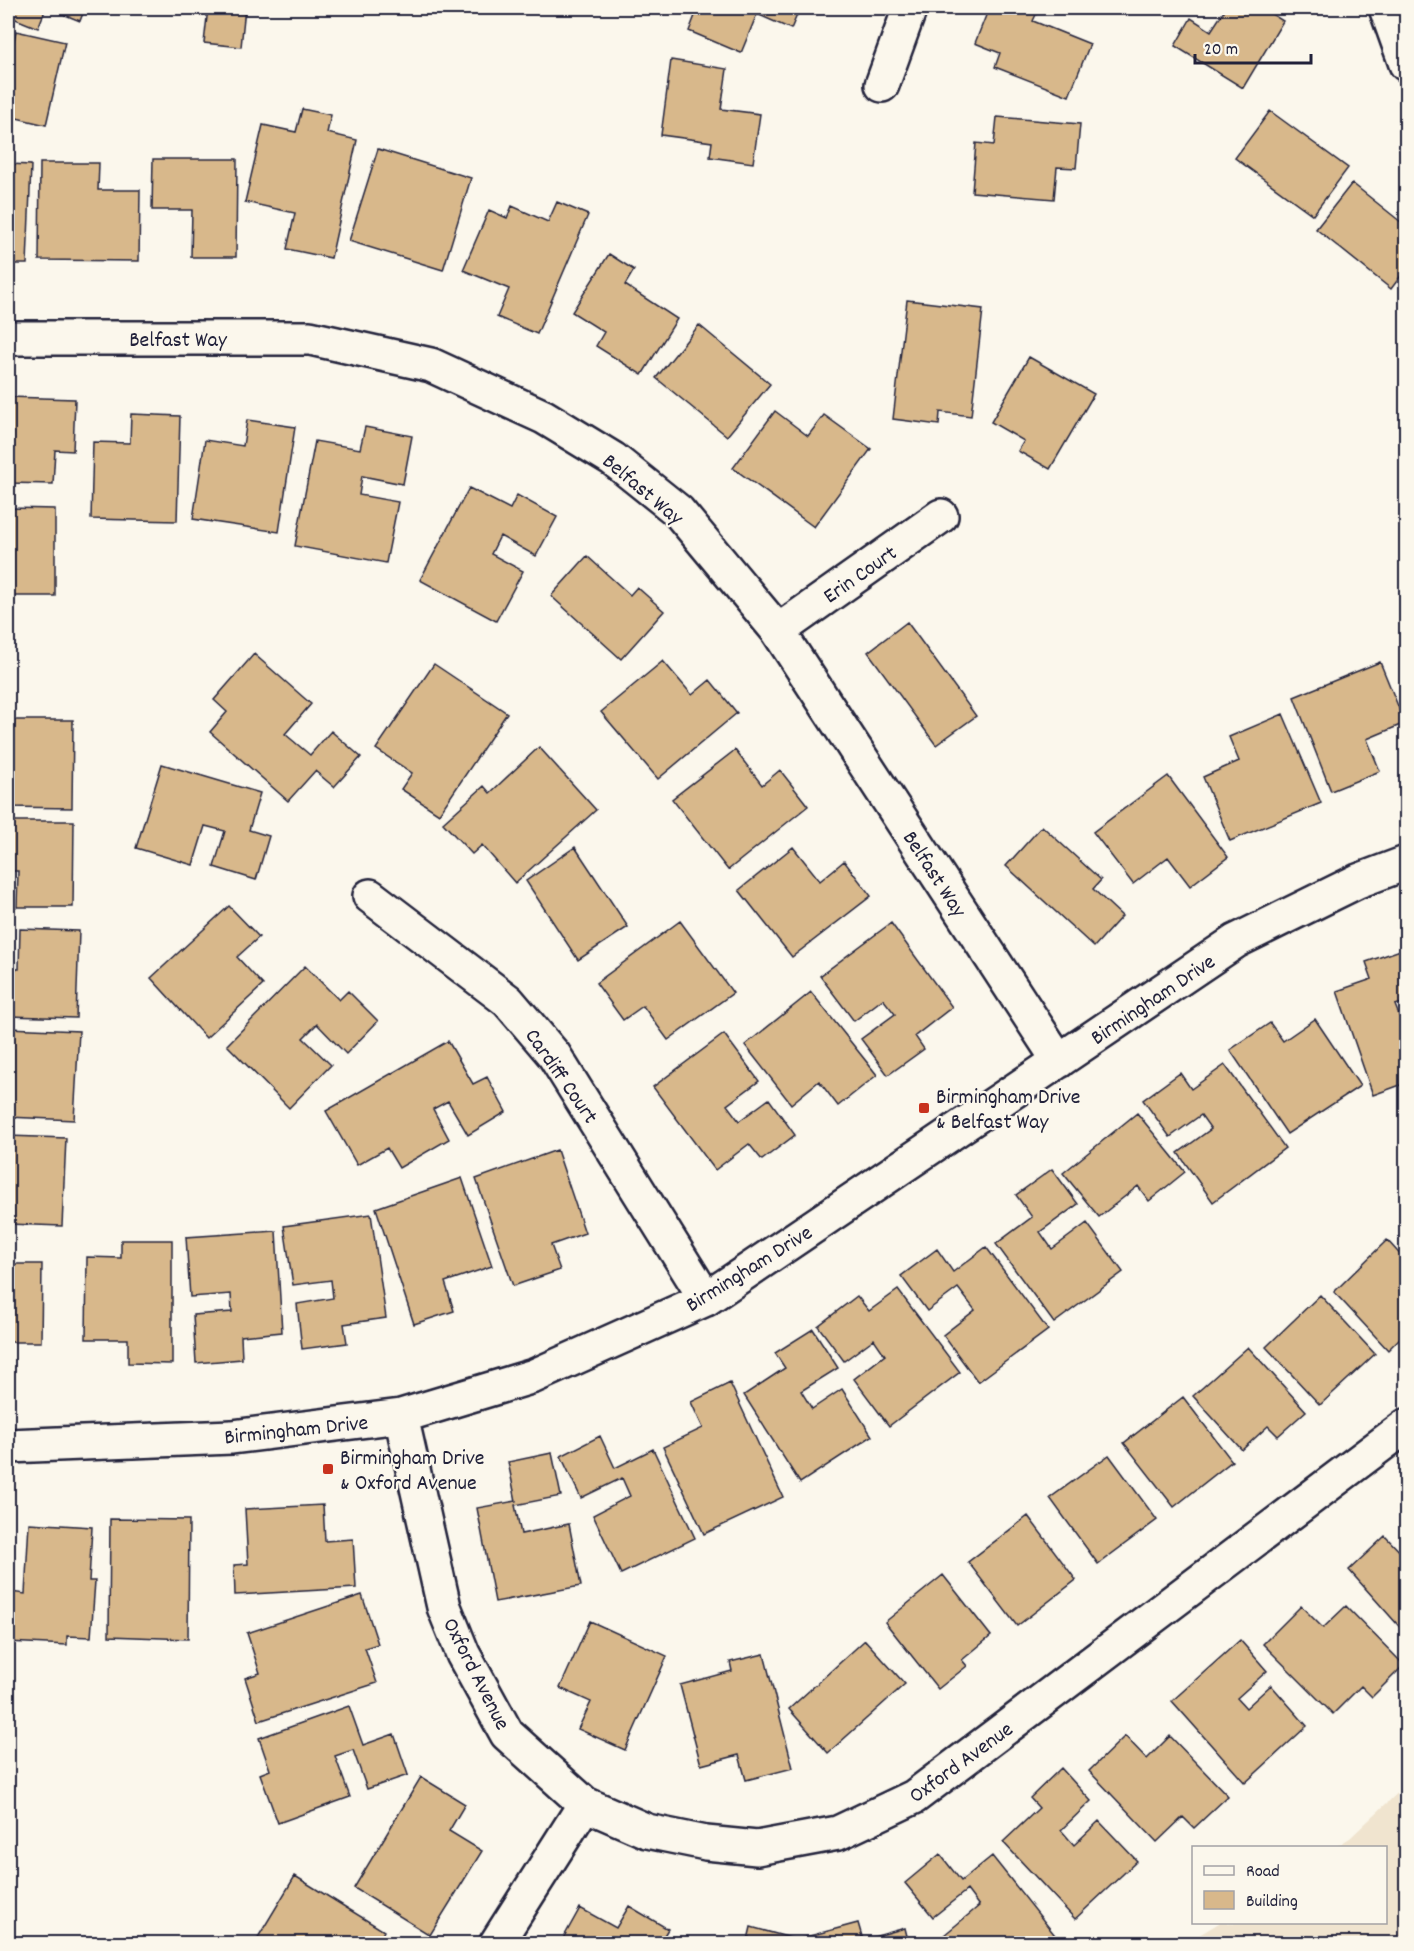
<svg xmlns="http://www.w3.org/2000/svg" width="1414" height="1951" font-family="Dekko,sans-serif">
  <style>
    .built { fill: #f0e4cf }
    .building { fill: #d8b88b; stroke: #22223b; stroke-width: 1.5 }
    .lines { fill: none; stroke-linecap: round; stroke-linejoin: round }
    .minor-casing { stroke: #22223b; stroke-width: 38 }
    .minor { stroke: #fbf7ec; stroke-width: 33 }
    .poi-dot { fill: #c8321e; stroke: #fbf7ec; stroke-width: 2 }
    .labels { text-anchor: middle; stroke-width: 4.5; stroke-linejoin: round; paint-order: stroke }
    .street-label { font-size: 22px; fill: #22223b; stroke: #fbf7ec }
    .poi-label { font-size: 22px; fill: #22223b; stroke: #fbf7ec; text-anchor: start }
  </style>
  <rect width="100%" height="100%" fill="#fbf7ec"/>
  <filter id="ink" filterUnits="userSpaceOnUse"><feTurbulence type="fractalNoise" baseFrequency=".0167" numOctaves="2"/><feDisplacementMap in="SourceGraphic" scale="12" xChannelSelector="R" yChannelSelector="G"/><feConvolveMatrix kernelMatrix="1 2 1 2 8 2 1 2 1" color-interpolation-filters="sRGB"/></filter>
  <g filter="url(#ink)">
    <path class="built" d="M1406 1785V1943H1186L1219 1923 1386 1922V1848L1335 1847 1350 1838Z"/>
    <path class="building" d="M8 8H46L38 28 8 16Z
      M48 8H85L80 21Z
      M208 8H245L241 47 204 43Z
      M698 8H800L791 29 757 14 741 53 689 31Z
      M989 8H1039L1033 21 1090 44 1069 96 995 67 1000 53 975 43Z
      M1226 8H1266L1265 10 1283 21 1243 88 1175 46 1191 18 1211 31Z
      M16 31 65 42 46 125 8 116V68Z
      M671 60 727 69 721 109 760 114 753 163 710 157 712 142 661 135Z
      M302 109 331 115 327 133 357 140 331 258 287 249 295 213 245 202 263 125 296 132Z
      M1270 111 1348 168 1313 215 1235 158Z
      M997 117 1080 124 1076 168 1057 167 1054 199 972 192 976 143 994 145Z
      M378 149 471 178 443 270 349 241Z
      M153 159H237L236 257H191L192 210H152Z
      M40 163H99L98 190H140L139 261 39 260Z
      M8 164 31 165 27 264H8Z
      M1352 183 1406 226V269L1391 289 1316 229Z
      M557 202 588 215 537 334 497 317 509 289 463 270 489 210 507 218 512 206 548 222Z
      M609 254 634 270 625 285 677 319 642 375 596 346 604 332 572 312Z
      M907 300 983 309 971 416 940 412 939 425 893 419Z
      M699 325 770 384 727 436 656 378Z
      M1029 357 1094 394 1050 469 1018 451 1024 441 991 422Z
      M8 397 75 399 73 451 55 450 53 484 8 483Z
      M775 411 808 436 824 415 871 449 814 527 733 468Z
      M131 414 180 416 177 521 91 519 93 442 130 443Z
      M247 420 295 427 279 532 193 519 205 440 243 446Z
      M365 427 412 436 403 484 362 476 359 495 398 502 386 563 295 546 315 441 360 449Z
      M469 488 510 509 517 495 557 517 536 556 500 536 491 554 523 571 496 621 420 580Z
      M8 508 55 509V596H8Z
      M587 556 630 595 637 587 664 611 621 659 551 596Z
      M907 622 976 716 936 745 868 652Z
      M254 654 311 704 285 734 310 755 331 731 361 757 334 787 315 771 288 801 210 732 227 712 214 700Z
      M663 661 692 695 710 680 737 713 658 779 601 712Z
      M1380 662 1405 723 1367 739 1380 771 1331 791 1294 697Z
      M434 664 507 713 439 814 401 789 412 773 376 749Z
      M1283 714 1321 803 1230 841 1203 777 1239 761 1229 737Z
      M14 720H73L72 808 8 807V757H13Z
      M539 747 596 810 515 883 482 845 472 854 443 823 484 786 490 793Z
      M735 750 762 785 780 770 808 806 728 870 672 799Z
      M162 764 260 793 249 830 269 836 256 880 214 867 225 831 205 826 193 865 136 848Z
      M1168 776 1228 857 1190 886 1168 857 1133 884 1093 832Z
      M8 821H74L73 907H17L18 871H8Z
      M1042 826 1101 880 1093 889 1122 916 1094 947 1006 866Z
      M575 847 628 927 578 960 526 881Z
      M793 847 820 881 844 861 871 896 792 957 739 890Z
      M229 906 259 937 237 957 263 985 206 1038 151 978Z
      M680 921 733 993 668 1040 643 1006 623 1020 596 983Z
      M891 923 952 1007 915 1036 924 1049 888 1075 861 1039 895 1014 883 999 854 1021 820 976Z
      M20 929 79 931 76 1018 8 1016V969H19Z
      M1406 948V1002L1395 1005 1401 1020 1406 1018V1083L1373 1095 1337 991 1372 979 1366 962Z
      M305 966 339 1000 348 991 378 1021 346 1054 317 1024 303 1038 331 1065 289 1108 227 1045Z
      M811 992 877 1075 838 1106 819 1081 791 1104 745 1045Z
      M1315 1019 1360 1086 1287 1134 1230 1050 1270 1023 1283 1041Z
      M8 1028 79 1031 74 1120 8 1117Z
      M724 1034 759 1081 727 1105 739 1121 769 1099 795 1135 762 1160 749 1144 715 1170 653 1087Z
      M448 1041 473 1084 487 1077 506 1112 468 1135 448 1101 433 1109 449 1139 399 1168 387 1148 357 1165 326 1111Z
      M1225 1065 1285 1148 1213 1202 1178 1153 1211 1129 1201 1115 1170 1137 1143 1100 1180 1073 1191 1089Z
      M1137 1113 1185 1172 1149 1201 1138 1186 1099 1217 1063 1173Z
      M8 1136 66 1138 62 1226 8 1224Z
      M557 1150 585 1233 551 1245 560 1270 513 1286 476 1179Z
      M1052 1169 1078 1204 1040 1232 1052 1249 1087 1223 1123 1272 1054 1323 996 1244 1032 1217 1016 1195Z
      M462 1178 492 1266 445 1282 454 1311 414 1324 376 1208Z
      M371 1214 386 1318 344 1324 347 1343 302 1349 297 1304 333 1298 331 1280 293 1285 284 1226Z
      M276 1231 282 1332 241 1336 242 1359 196 1363 193 1315 232 1312 231 1294 190 1297 186 1237Z
      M121 1240H172V1364L128 1363V1339H86L87 1257 121 1258Z
      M1387 1240 1406 1261V1332L1388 1350 1334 1292Z
      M986 1247 1048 1330 978 1382 943 1335 975 1310 958 1288 927 1311 901 1276 937 1249 953 1272Z
      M8 1264H42L41 1342H8Z
      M898 1290 960 1372 889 1426 854 1379 885 1355 874 1339 844 1361 818 1326 857 1296 869 1311Z
      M1320 1295 1375 1354 1320 1405 1266 1347Z
      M813 1329 838 1368 801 1391 812 1409 842 1389 872 1436 800 1483 744 1395 785 1368 775 1353Z
      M1248 1347 1306 1411 1278 1436 1268 1426 1242 1450 1193 1396Z
      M730 1383 783 1497 704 1534 663 1447 703 1428 691 1402Z
      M1183 1397 1232 1461 1174 1507 1124 1443Z
      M600 1436 615 1468 653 1449 695 1538 621 1574 593 1515 630 1496 622 1478 581 1498 561 1456Z
      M552 1453 561 1496 515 1505 521 1534 569 1524 581 1586 495 1602 477 1508 516 1501 508 1462Z
      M1109 1455 1157 1520 1098 1564 1050 1498Z
      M323 1505 325 1541 353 1539 356 1588 235 1595 234 1565 248 1564 245 1509Z
      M1028 1516 1076 1580 1017 1626 968 1562Z
      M110 1519 189 1520 188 1639 109 1636Z
      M29 1523 92 1527 89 1581H95L91 1637 67 1636V1645L8 1642 11 1592 25 1594Z
      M1385 1536 1406 1558V1634L1349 1570Z
      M943 1575 991 1636 962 1660 967 1666 938 1689 885 1622Z
      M362 1595 378 1644 365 1648 377 1683 259 1721 245 1678 260 1673 247 1633Z
      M1301 1606 1323 1628 1346 1606 1404 1665 1372 1697 1361 1686 1333 1714 1263 1644Z
      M590 1621 667 1656 625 1750 578 1729 591 1702 560 1688Z
      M865 1640 905 1684 828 1753 789 1709Z
      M1240 1640 1267 1671 1237 1698 1246 1708 1271 1685 1307 1726 1245 1783 1172 1701Z
      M764 1654 793 1768 746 1780 739 1755 701 1765 680 1685 732 1671 730 1662Z
      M349 1706 363 1745 394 1734 408 1775 367 1789 353 1750 335 1756 350 1797 278 1823 260 1774 270 1770 259 1738Z
      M1125 1736 1147 1759 1170 1736 1228 1796 1194 1828 1183 1817 1157 1842 1089 1771Z
      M1061 1768 1091 1801 1061 1830 1074 1845 1099 1821 1137 1861 1075 1919 1003 1842 1039 1808 1030 1798Z
      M421 1777 465 1804 449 1831 482 1851 430 1935 354 1888Z
      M940 1854 961 1881 992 1856 1062 1944H951L944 1935 979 1906 967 1890 933 1917 905 1883Z
      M295 1876 384 1931 377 1944H254Z
      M629 1906 668 1929 659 1944H560L580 1908 616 1928Z
      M858 1923 863 1940 905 1928 909 1944H804L802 1938Z
      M751 1927 798 1940 797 1944H747Z"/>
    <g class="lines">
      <g class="minor-casing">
        <path id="minor" d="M1386 8 1406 64
          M882 85 910 8
          M8 338H310L431 365 544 417 613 459 678 511 778 631 1059 1061
          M778 631 941 516
          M370 896 508 1001 554 1055 706 1299
          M401 1416 444 1607 463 1654 507 1734 585 1804 647 1831 706 1843 757 1848 838 1833 914 1797 1406 1426
          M8 1446 232 1437 401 1416 534 1376 706 1299 1236 941 1358 881 1406 863
          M496 1944 585 1804"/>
      </g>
      <use href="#minor" class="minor"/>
    </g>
  </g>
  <g class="poi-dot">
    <rect x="918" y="1102" width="12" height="12" rx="3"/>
    <rect x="322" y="1463" width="12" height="12" rx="3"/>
  </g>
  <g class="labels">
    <g class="street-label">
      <text x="178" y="346">Belfast Way</text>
      <text transform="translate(644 488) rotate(40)" y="8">Belfast Way</text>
      <text transform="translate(859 573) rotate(-35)" y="8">Erin Court</text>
      <text transform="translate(936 873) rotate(57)" y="8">Belfast Way</text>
      <text transform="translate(1152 998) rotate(-34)" y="8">Birmingham Drive</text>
      <text transform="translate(563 1075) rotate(55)" y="8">Cardiff Court</text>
      <text transform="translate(748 1267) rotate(-32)" y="8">Birmingham Drive</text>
      <text transform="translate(296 1428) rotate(-6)" y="8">Birmingham Drive</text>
      <text transform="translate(478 1673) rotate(63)" y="8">Oxford Avenue</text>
      <text transform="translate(960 1761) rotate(-36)" y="8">Oxford Avenue</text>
    </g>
    <g class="poi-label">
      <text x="936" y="1103">Birmingham Drive<tspan x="936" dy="25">&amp; Belfast Way</tspan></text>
      <text x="340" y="1464">Birmingham Drive<tspan x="340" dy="25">&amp; Oxford Avenue</tspan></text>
    </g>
  </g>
  <rect width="1414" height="1951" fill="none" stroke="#fbf7ec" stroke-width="30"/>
  <rect x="15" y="15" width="1384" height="1921" fill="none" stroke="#22223b" stroke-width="2" filter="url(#ink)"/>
  <rect x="1192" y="1846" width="195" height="78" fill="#fbf7ec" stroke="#a4a2a5" stroke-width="1.5"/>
  <rect x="1204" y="1866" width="30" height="9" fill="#fbf7ec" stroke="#a4a2a5" stroke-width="1.5"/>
  <text x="1246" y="1876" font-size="18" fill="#22223b">Road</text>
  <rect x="1204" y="1891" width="30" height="18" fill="#d8b88b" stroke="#a4a2a5" stroke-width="1.5"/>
  <text x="1246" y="1906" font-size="18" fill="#22223b">Building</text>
  <path d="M1195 54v9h116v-9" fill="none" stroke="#22223b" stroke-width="3"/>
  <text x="1204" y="54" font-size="18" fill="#22223b" stroke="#fbf7ec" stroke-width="4.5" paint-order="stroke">20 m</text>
</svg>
